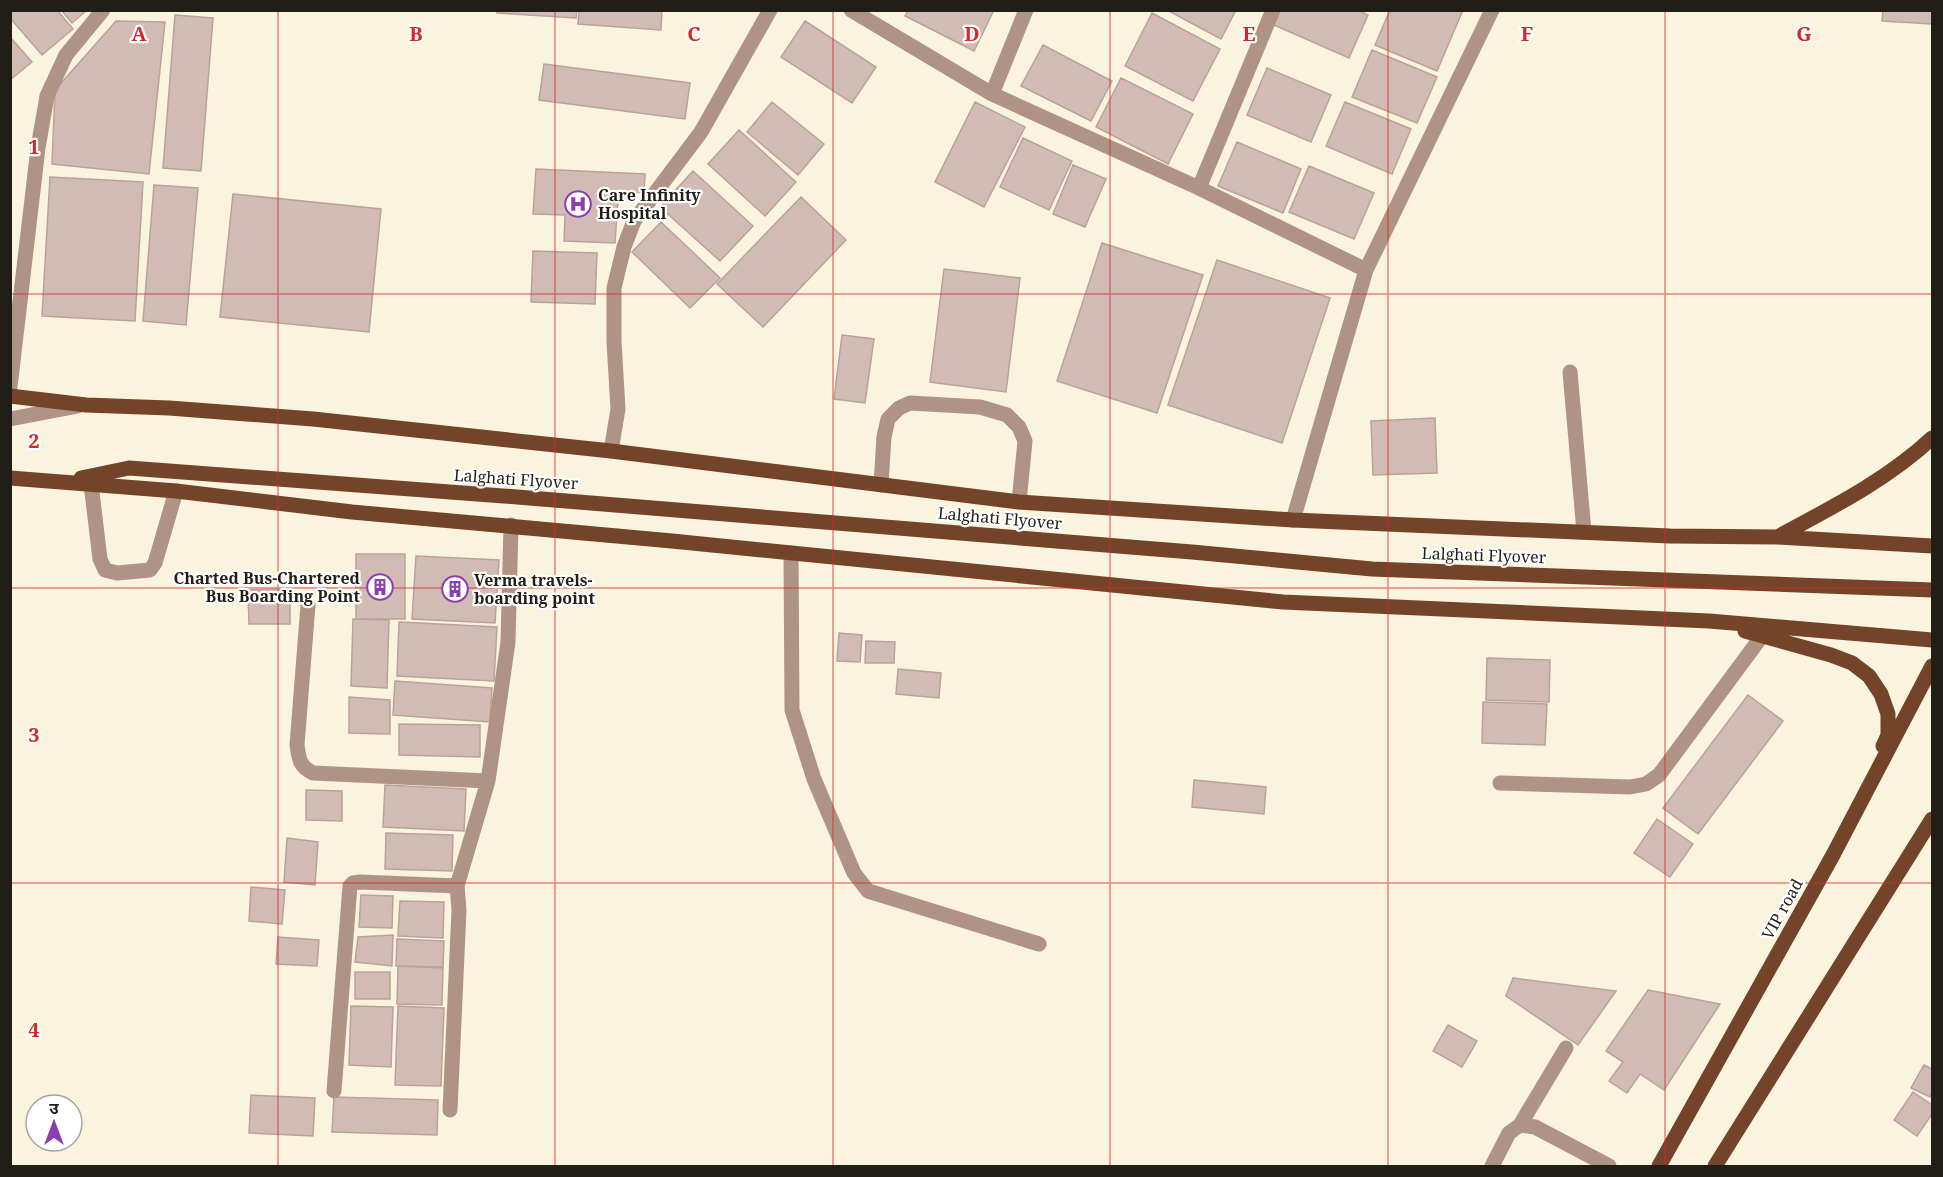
<svg xmlns="http://www.w3.org/2000/svg" width="1943" height="1177" font-family="'Noto Serif','Noto Sans Devanagari',serif">
  <style>
    .building { fill: #d3bbb5; stroke: #b9a29c; stroke-width: 1.5 }
    .lines { fill: none; stroke-linecap: round; stroke-linejoin: round }
    .service { stroke: #af9384; stroke-width: 15 }
    .minor { stroke: #af9384; stroke-width: 15 }
    .primary { stroke: #73442a; stroke-width: 15 }
    .grid { fill: none; stroke: #d62828; stroke-width: 1.5; stroke-opacity: 0.55 }
    .labels { text-anchor: middle; stroke-width: 4.5; stroke-linejoin: round; paint-order: stroke }
    .poi-label { font-size: 16px; font-weight: bold; fill: #211e17; stroke: #fff; text-anchor: start }
    .street-label { font-size: 16px; fill: #211e17; stroke: #fff }
    .grid-label { font-size: 20px; text-anchor: middle; font-weight: bold; fill: #d62828; stroke: #fff; stroke-width: 4.5; stroke-linejoin: round; paint-order: stroke }
  </style>
  <rect width="100%" height="100%" fill="#faf3de"/>
  <path class="building" d="M10 10H57L73 29 42 55 10 18Z
    M61 10H87L72 23Z
    M497 10H577L576 18 497 13Z
    M579 10H662L661 30 578 24Z
    M908 10H994L974 51 905 16Z
    M1167 10H1236L1221 39Z
    M1278 10H1358L1368 15 1349 58 1272 24Z
    M1390 10H1463L1437 71 1375 45Z
    M1883 10H1932V24L1882 21Z
    M1152 13 1220 49 1193 101 1125 66Z
    M175 15 213 18 201 171 163 168Z
    M116 21 165 22 149 174 52 164 55 90Z
    M805 21 876 67 852 103 781 57Z
    M10 37 32 62 10 80Z
    M1043 45 1112 81 1091 121 1021 86Z
    M1372 50 1437 77 1417 123 1352 97Z
    M544 64 690 83 685 119 539 100Z
    M1267 68 1331 95 1311 142 1247 115Z
    M1121 78 1193 114 1168 164 1096 127Z
    M772 102 824 144 798 175 747 132Z
    M975 102 1025 127 984 207 935 182Z
    M1345 102 1411 129 1392 174 1326 146Z
    M739 130 796 182 765 216 708 164Z
    M1023 138 1072 161 1049 210 1000 187Z
    M1237 142 1301 169 1283 213 1218 186Z
    M1073 165 1106 179 1085 227 1053 214Z
    M1309 166 1374 193 1354 239 1289 212Z
    M536 169 645 174 644 193 635 192V200H618L615 243 564 241 565 215 533 214Z
    M693 171 753 226 720 261 660 207Z
    M50 177 143 182 135 321 42 316Z
    M154 185 198 188 186 325 143 321Z
    M233 194 381 209 369 332 220 317Z
    M801 197 846 240 763 327 717 284Z
    M661 222 720 278 690 308 632 252Z
    M1102 243 1203 275 1157 413 1057 381Z
    M533 251 597 253 595 304 531 302Z
    M1217 260 1330 298 1282 443 1168 405Z
    M944 269 1020 278 1006 392 930 382Z
    M842 335 874 339 865 403 834 399Z
    M1435 418 1437 473 1373 475 1371 421Z
    M356 554H405V619H356Z
    M416 556 499 560 495 623 412 619Z
    M290 589V624H249L248 590Z
    M353 619 389 620 387 688 351 686Z
    M399 622 497 627 494 681 397 676Z
    M839 633 862 635 860 662 837 661Z
    M866 641 895 642 894 663H865Z
    M1487 658 1550 660 1549 702 1486 700Z
    M898 669 941 673 939 698 896 694Z
    M395 681 492 688 490 722 393 715Z
    M1748 695 1783 721 1698 834 1663 808Z
    M349 697 390 700V734L349 733Z
    M1483 702 1547 704 1545 745 1482 743Z
    M399 724 480 725V757L399 755Z
    M1194 780 1266 787 1264 814 1192 807Z
    M385 785 466 789 464 831 383 827Z
    M306 790 342 791V821L306 820Z
    M1657 819 1693 844 1670 877 1634 853Z
    M386 833 453 835 452 871 385 869Z
    M287 838 318 842 315 885 284 882Z
    M251 887 285 890 282 924 249 921Z
    M361 895 393 896 392 928 359 927Z
    M400 901 444 902 443 938 398 936Z
    M393 935 392 966 355 962 358 937Z
    M278 937 319 940 317 966 276 964Z
    M397 939 444 941 443 967 396 966Z
    M398 966 443 968 442 1005 397 1004Z
    M355 972H390V999H355Z
    M1513 978 1616 991 1578 1045 1506 996Z
    M1648 990 1720 1004 1664 1090 1640 1074 1627 1093 1609 1081 1623 1062 1606 1051Z
    M351 1006 393 1007 391 1067 349 1065Z
    M398 1006 444 1008 441 1086 395 1085Z
    M1448 1025 1477 1041 1462 1067 1433 1051Z
    M1924 1065 1932 1069V1092L1930 1097 1911 1088Z
    M1913 1092 1932 1105V1114L1917 1136 1894 1120Z
    M251 1095 315 1098 313 1136 249 1133Z
    M334 1097 438 1100 437 1135 332 1132Z"/>
  <g class="lines">
    <path class="service" d="M10 419 78 406
      M91 484 100 559 105 570 117 573 150 570 155 563 176 491
      M881 485 884 437 888 419 899 408 910 403 980 407 1007 415 1019 427 1025 441 1019 502
      M791 553 792 710 814 779 854 873 868 891 1039 944
      M1500 783 1630 787 1646 784 1659 775 1762 636
      M1520 1125 1566 1048
      M1492 1166 1509 1133 1520 1125 1535 1127 1609 1166"/>
    <path class="minor" d="M851 10 992 94 1199 188 1366 270
      M992 94 1026 10
      M1199 188 1273 10
      M1570 372 1584 532
      M10 387 38 148 47 96 66 55 103 10
      M611 451 618 409 614 342V288L624 247 634 221 701 132 770 10
      M1293 520 1366 270 1492 10
      M308 605 297 745C299 759 299 766 313 773L488 781
      M334 1091 350 886 353 883 360 882 457 886
      M450 1110 459 910 457 886 488 781 508 642 511 525"/>
    <path class="primary" d="M10 396 86 405 169 408 313 419 611 451 1019 502 1293 520 1670 536 1777 537 1932 546
      M10 478 176 491 352 512 672 541 1283 602 1709 621 1932 640
      M81 478 129 468 517 497 1192 552 1372 569 1932 590
      M1777 537C1831 508 1887 480 1932 438
      M1745 631 1831 655 1852 663 1869 676 1881 694 1888 714V735L1883 746
      M1659 1166 1833 855 1932 666
      M1715 1166 1932 819"/>
  </g>
  <path class="grid" d="M278 10V1166M555 10V1166M833 10V1166M1110 10V1166M1388 10V1166M1665 10V1166M10 294H1932M10 588H1932M10 883H1932"/>
  <defs>
    <g id="hospital-ring" transform="scale(1.35)"><circle r="9.5" fill="#fff" stroke="#8b3eaf" stroke-width="1.5"/><path d="M-5-5h3v3.5h4V-5h3V5h-3V1.5h-4V5h-3Z" fill="#8b3eaf"/></g>
    <g id="building-ring" transform="scale(1.35)"><circle r="9.5" fill="#fff" stroke="#8b3eaf" stroke-width="1.5"/><path d="M-4-6H4V6H1V3H-1V6H-4ZM-2.5-4.3h1.7v1.8h-1.7ZM.8-4.3h1.7v1.8H.8ZM-2.5-1h1.7V.8h-1.7ZM.8-1h1.7V.8H.8Z" fill="#8b3eaf"/></g>
  </defs>
  <g fill-rule="evenodd">
    <use href="#hospital-ring" x="578" y="204"/>
    <use href="#building-ring" x="380" y="587"/>
    <use href="#building-ring" x="455" y="589"/>
  </g>
  <g class="labels">
    <g class="poi-label">
      <text x="598" y="201">Care Infinity<tspan x="598" dy="18">Hospital</tspan></text>
      <text x="360" y="584" text-anchor="end">Charted Bus-Chartered<tspan x="360" dy="18">Bus Boarding Point</tspan></text>
      <text x="474" y="586">Verma travels-<tspan x="474" dy="18">boarding point</tspan></text>
    </g>
    <g class="street-label">
      <text transform="translate(516 479) rotate(4)" y="6">Lalghati Flyover</text>
      <text transform="translate(1000 518) rotate(5)" y="6">Lalghati Flyover</text>
      <text transform="translate(1484 555) rotate(2)" y="6">Lalghati Flyover</text>
      <text transform="translate(1782 909) rotate(-61)" y="6">VIP road</text>
    </g>
  </g>
  <g class="grid-label">
    <text x="139" y="41">A</text>
    <text x="416" y="41">B</text>
    <text x="694" y="41">C</text>
    <text x="972" y="41">D</text>
    <text x="1249" y="41">E</text>
    <text x="1527" y="41">F</text>
    <text x="1804" y="41">G</text>
    <text x="34" y="154">1</text>
    <text x="34" y="448">2</text>
    <text x="34" y="742">3</text>
    <text x="34" y="1037">4</text>
  </g>
  <rect width="1943" height="1177" fill="none" stroke="#211e17" stroke-width="24"/>
  <g transform="translate(54 1123)"><circle r="28" fill="#ffffff" stroke="#a6a5a2" stroke-width="1.5"/>
  <path d="M0-4.5L10 22L0 15L-10 22Z" fill="#8b3eaf"/>
  <text y="-9" font-size="16" font-weight="bold" text-anchor="middle" fill="#211e17">उ</text>
  </g>
</svg>
